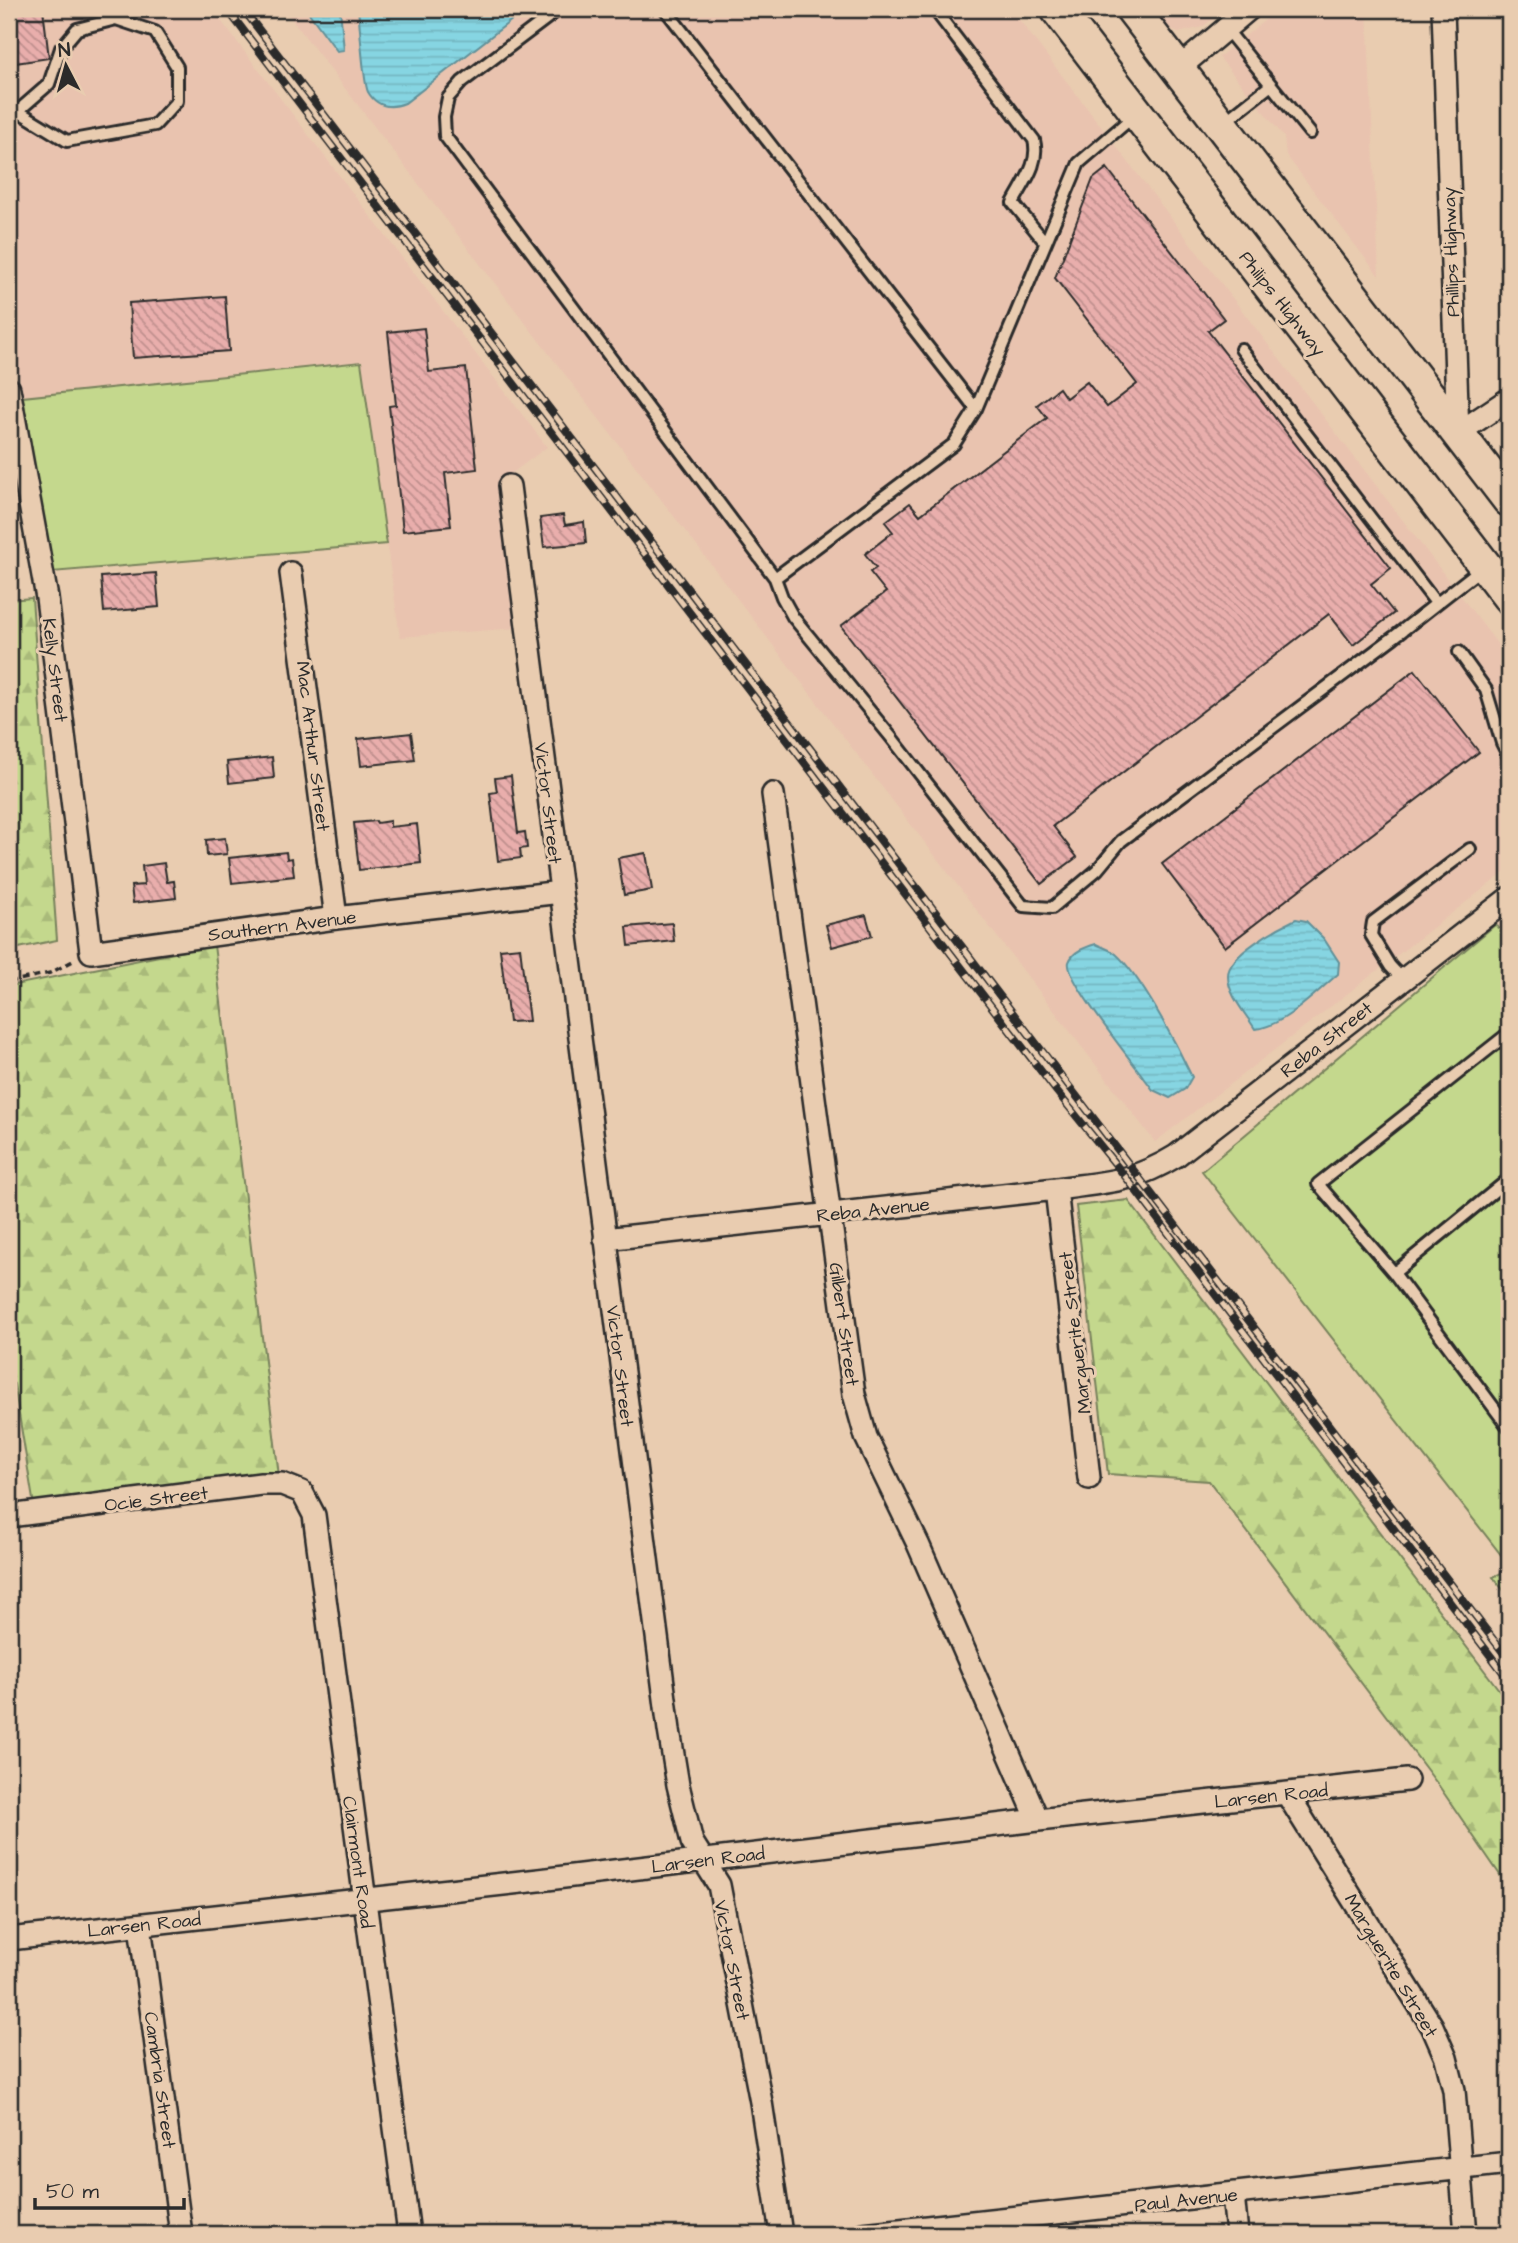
<svg xmlns="http://www.w3.org/2000/svg" width="1518" height="2243" font-family="'Architects Daughter',sans-serif">
  <style>
    .built { fill: #e9c3af }
    .grass { fill: #c4d88d; stroke: #78825c; stroke-width: 2 }
    .forest { fill: url(#forest-firs); stroke: #78825c; stroke-width: 2 }
    .water { fill: url(#water-rules); stroke: #629199; stroke-width: 2 }
    .building { fill: url(#building-back-hatch); stroke: #2b2b2b; stroke-width: 2 }
    .lines { fill: none; stroke-linecap: round; stroke-linejoin: round }
    .service-casing { stroke: #2b2b2b; stroke-width: 16 }
    .minor-casing { stroke: #2b2b2b; stroke-width: 26 }
    .primary-casing { stroke: #2b2b2b; stroke-width: 37 }
    .path { stroke: #2b2b2b; stroke-width: 3.5; stroke-dasharray: 7 5; stroke-linecap: butt }
    .service { stroke: #e9ccb0; stroke-width: 10 }
    .minor { stroke: #e9ccb0; stroke-width: 21 }
    .primary { stroke: #e9ccb0; stroke-width: 32 }
    .rail-casing { stroke: #2b2b2b; stroke-width: 8 }
    .rail { stroke: #e9ccb0; stroke-width: 5; stroke-dasharray: 16; stroke-linecap: butt }
    .labels { text-anchor: middle; stroke-width: 6; stroke-linejoin: round; paint-order: stroke }
    .street-label { font-size: 19px; fill: #2b2b2b; stroke: #e9ccb0 }
  </style>
  <defs>
    <pattern id="forest-firs" width="22" height="20" patternUnits="userSpaceOnUse" patternTransform="scale(1.75)"><rect width="22" height="20" fill="#c4d88d"/><path d="M5 1l3.5 6h-7zM16 11l3.5 6h-7z" fill="#a9ba7a"/></pattern>
    <pattern id="water-rules" width="6" height="5" patternUnits="userSpaceOnUse" patternTransform="scale(1.75)"><rect width="6" height="5" fill="#86d5e2"/><path d="M0 2.5h6" fill="none" stroke="#74b7c2"/></pattern>
    <pattern id="building-back-hatch" width="6" height="6" patternUnits="userSpaceOnUse" patternTransform="scale(1.75)"><rect width="6" height="6" fill="#e9aeac"/><path d="M-1 5l2 2M0 0l6 6M5-1l2 2" fill="none" stroke="#bd8e8c"/></pattern>
  </defs>
  <rect width="100%" height="100%" fill="#e9ccb0"/>
  <filter id="ink" filterUnits="userSpaceOnUse"><feTurbulence type="fractalNoise" baseFrequency=".0143" numOctaves="2"/><feDisplacementMap in="SourceGraphic" scale="14" xChannelSelector="R" yChannelSelector="G"/><feConvolveMatrix kernelMatrix="1 2 1 2 8 2 1 2 1" color-interpolation-filters="sRGB"/></filter>
  <g filter="url(#ink)">
    <path class="built" d="M9 9H212L547 447 500 482 517 628 400 637 361 362 23 397 9 328Z
      M284 9H1011L1509 659V869L1155 1142Z
      M1152 9H1226L1202 27 1178 33 1163 23Z
      M1279 9H1367L1379 276 1286 155 1284 137 1219 57Z"/>
    <path class="grass" d="M361 362 387 544 52 572 23 397Z
      M1496 924 1509 942V1565L1202 1171Z"/>
    <path class="forest" d="M32 598 57 940 9 950V600Z
      M214 945 279 1476 34 1506 14 1384 9 1385V986Z
      M1128 1200 1509 1703V1888L1439 1786 1209 1481 1108 1474 1076 1206Z
      M1509 1569V1597L1493 1577Z"/>
    <path class="water" d="M306 9H340L344 50 337 51Z
      M358 9H526L405 103C390 109 377 107 368 92 363 82 360 23 358 9Z
      M1296 919 1306 921 1324 939 1339 962 1338 974C1317 992 1283 1027 1255 1029 1246 1014 1228 995 1228 976 1227 955 1279 927 1296 919Z
      M1096 944C1102 947 1110 949 1116 954 1141 976 1177 1045 1192 1077L1185 1089 1170 1098 1153 1090C1140 1071 1064 979 1069 962 1073 951 1086 947 1096 944Z"/>
    <path class="building" d="M9 9H43L49 58 9 64Z
      M1107 168 1224 319 1208 331 1391 568 1371 584 1394 613 1353 645 1329 614 1053 826 1077 857 1041 884 841 626 886 592 870 572 876 568 865 554 893 532 885 522 910 503 920 515 1047 418 1037 405 1059 388 1066 398 1087 382 1107 407 1137 384 1055 278 1093 179Z
      M225 296 229 351 133 358 129 303Z
      M424 328 429 372 466 368 477 469 445 473 451 526 403 531 389 406 396 405 388 332Z
      M563 515 565 525 584 522 586 543 544 547 540 518Z
      M156 573 159 607 104 612 101 577Z
      M1415 670 1479 752 1225 947 1162 864Z
      M411 733 415 760 361 766 358 739Z
      M272 757 274 778 229 783 227 762Z
      M511 776 518 833 525 832 527 848 520 849 521 858 498 861 490 793 497 792 495 778Z
      M376 821 377 823 390 821V827L417 824 421 863 359 870 354 823Z
      M225 838 227 854 207 856 206 840Z
      M286 852 287 859 292 858 294 876 232 883 229 858Z
      M646 853 652 890 624 895 618 858Z
      M164 863 167 882 174 881 176 898 133 903 131 886 144 885 142 866Z
      M866 915 872 936 832 947 826 925Z
      M672 923 674 941 629 946 627 927Z
      M520 947 529 1021 509 1022 500 949Z"/>
    <g class="lines">
      <g class="service-casing">
        <path id="service" d="M559 9 462 82 448 98 444 117 445 136 775 578 954 444 976 409 1079 163 1135 115
          M665 9 976 409
          M934 9 1034 140C1040 163 1024 182 1013 203L1045 242
          M1226 29 1310 133
          M9 112 18 111 49 84 61 48 77 29 116 19 155 32 177 67V101L155 125 67 141 18 111
          M1223 123 1271 85
          M1241 349 1436 603
          M775 578 782 597 793 617 891 737 1023 906 1052 908 1097 870 1121 841 1394 637 1482 568
          M1459 652 1486 690 1502 743 1509 757
          M1403 980 1390 966 1371 935 1373 922 1470 849
          M1509 1033 1318 1184 1394 1273 1509 1428
          M1394 1273 1509 1179"/>
      </g>
      <g class="minor-casing">
        <path id="minor" d="M1443 9 1458 433
          M1178 69 1249 9
          M9 389 47 598 91 952 336 918 561 892
          M1458 433 1509 399
          M509 486 669 1730 678 1785 692 1842 719 1885 761 2102 781 2234
          M291 573 336 918
          M773 794 854 1394 866 1437 918 1544 1038 1820
          M1056 1189 1089 1478
          M605 1239 1056 1189C1105 1182 1132 1183 1176 1156L1509 898
          M9 1516 261 1484H282L302 1492 314 1515 409 2234
          M1287 1794 1432 2026 1446 2058 1454 2090 1466 2234
          M140 1925 181 2234
          M9 1939 539 1880 1038 1820 1407 1780
          M1233 2194 1237 2234
          M863 2234 1509 2163"/>
      </g>
      <g class="primary-casing">
        <path id="primary" d="M1057 9 1509 597
          M1132 9 1509 500"/>
      </g>
      <path class="path" d="M9 982 50 973 73 961"/>
      <use href="#service" class="service"/>
      <use href="#minor" class="minor"/>
      <use href="#primary" class="primary"/>
      <g class="rail-casing">
        <path id="rail" d="M227 9 1057 1092 1128 1180 1509 1680
          M243 9 1509 1660"/>
      </g>
      <use href="#rail" class="rail"/>
    </g>
  </g>
  <g class="labels">
    <g class="street-label">
      <text transform="translate(1450 252) rotate(-92)" y="7">Phillips Highway</text>
      <text transform="translate(1283 303) rotate(52)" y="7">Philips Highway</text>
      <text transform="translate(56 670) rotate(83)" y="7">Kelly Street</text>
      <text transform="translate(314 746) rotate(83)" y="7">Mac Arthur Street</text>
      <text transform="translate(549 803) rotate(83)" y="7">Victor Street</text>
      <text transform="translate(282 925) rotate(-7)" y="7">Southern Avenue</text>
      <text transform="translate(1326 1039) rotate(-38)" y="7">Reba Street</text>
      <text transform="translate(873 1209) rotate(-6)" y="7">Reba Avenue</text>
      <text transform="translate(845 1324) rotate(82)" y="7">Gilbert Street</text>
      <text transform="translate(1074 1333) rotate(-97)" y="7">Marguerite Street</text>
      <text transform="translate(621 1366) rotate(83)" y="7">Victor Street</text>
      <text transform="translate(156 1498) rotate(-7)" y="7">Ocie Street</text>
      <text transform="translate(1271 1795) rotate(-6)" y="7">Larsen Road</text>
      <text transform="translate(708 1859) rotate(-7)" y="7">Larsen Road</text>
      <text transform="translate(359 1862) rotate(82)" y="7">Clairmont Road</text>
      <text transform="translate(144 1924) rotate(-6)" y="7">Larsen Road</text>
      <text transform="translate(733 1960) rotate(79)" y="7">Victor Street</text>
      <text transform="translate(1392 1965) rotate(59)" y="7">Marguerite Street</text>
      <text transform="translate(161 2080) rotate(82)" y="7">Cambria Street</text>
      <text transform="translate(1186 2199) rotate(-6)" y="7">Paul Avenue</text>
    </g>
  </g>
  <rect width="1518" height="2243" fill="none" stroke="#e9ccb0" stroke-width="35"/>
  <rect x="18" y="18" width="1483" height="2208" fill="none" stroke="#2b2b2b" stroke-width="2.5" filter="url(#ink)"/>
  <g transform="translate(66 66) rotate(354)" stroke="#e9ccb0" stroke-width="5" paint-order="stroke">
  <path d="M0-5L12 26L0 18L-12 26Z" fill="#2b2b2b"/>
  <text y="-10" font-size="19" font-weight="bold" text-anchor="middle" fill="#2b2b2b">N</text>
  </g>
  <path d="M35 2198v10h149v-10" fill="none" stroke="#2b2b2b" stroke-width="3.5"/>
  <text x="46" y="2198" font-size="21" fill="#2b2b2b" stroke="#e9ccb0" stroke-width="5" paint-order="stroke">50 m</text>
</svg>
